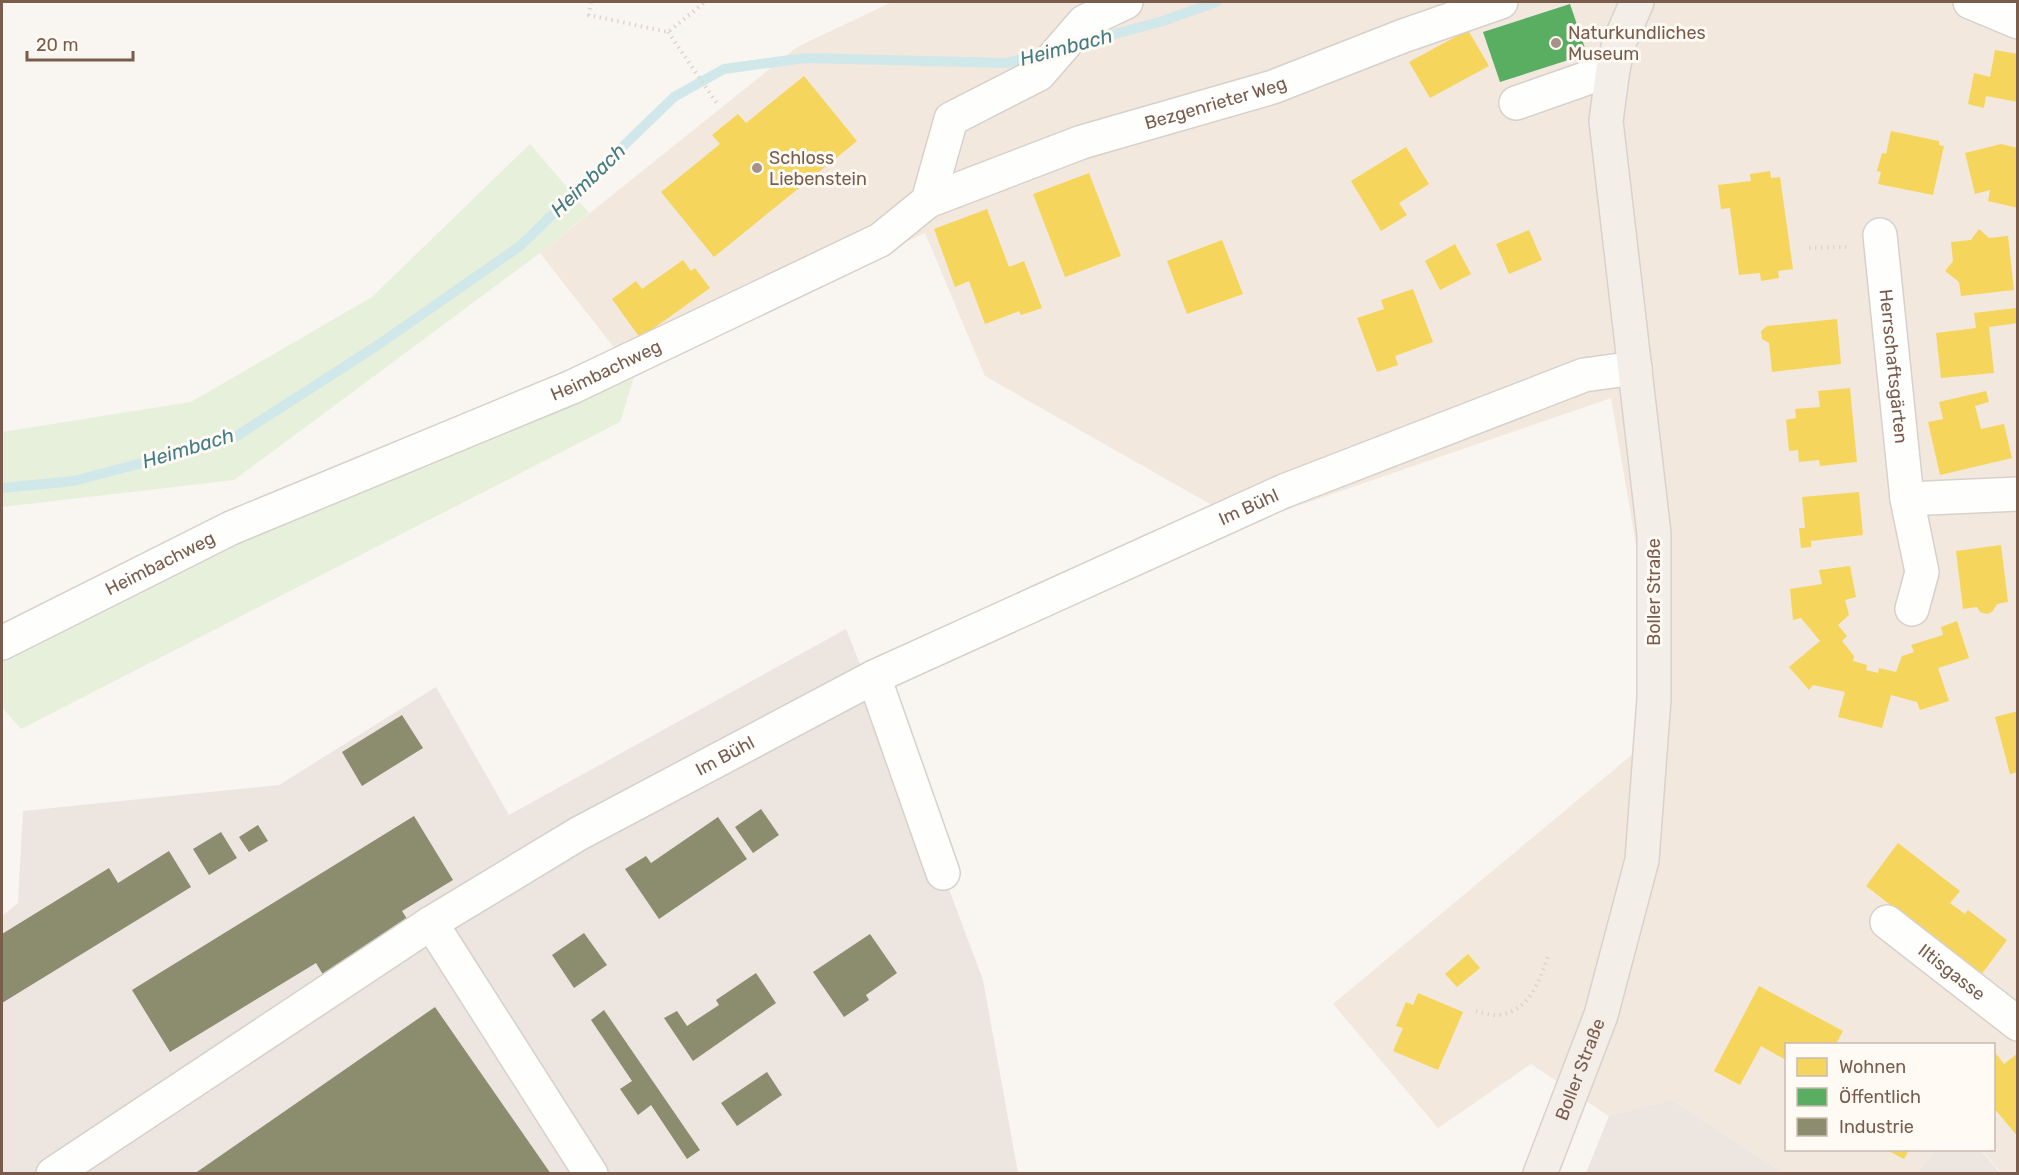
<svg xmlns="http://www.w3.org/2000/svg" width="2019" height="1175" font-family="Rubik,sans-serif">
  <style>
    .residential { fill: #f2e8de }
    .industrial { fill: #ede5e0 }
    .green { fill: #e7f0db }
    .homes { fill: #f6d55c }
    .public { fill: #5aae61 }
    .industry { fill: #8c8c6e }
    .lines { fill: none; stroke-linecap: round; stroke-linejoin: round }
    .stream { stroke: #d0e8ea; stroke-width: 10 }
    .minor-casing { stroke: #d7d1cb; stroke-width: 36 }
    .major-casing { stroke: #dad1cc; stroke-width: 36 }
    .path { stroke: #dcd5d0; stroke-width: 4; stroke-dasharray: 1.5 4.5; stroke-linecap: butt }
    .minor { stroke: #fefefd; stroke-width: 33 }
    .major { stroke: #f3eee8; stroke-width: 33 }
    .poi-dot { fill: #a69286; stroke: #fffaf3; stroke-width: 2 }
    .labels { text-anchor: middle; stroke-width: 6; stroke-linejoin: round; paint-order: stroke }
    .poi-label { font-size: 18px; fill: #7a5c4d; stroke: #fffaf3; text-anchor: start }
    .street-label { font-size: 18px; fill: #7a5c4d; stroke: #fffaf3 }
    .water-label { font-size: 20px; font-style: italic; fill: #437c86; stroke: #fffaf3 }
  </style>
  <rect width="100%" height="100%" fill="#f9f5f0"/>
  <path class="residential" d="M892 2H2017V1173H2001L1982 1150H1994V1044H1786V1150H1936L1917 1173H1784L1672 1100 1609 1116 1531 1064 1438 1128 1333 1004 1640 748 1641 575 1611 398 1245 524 985 376 925 233 630 368 540 253 797 47Z"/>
  <path class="industrial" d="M846 629 943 873 983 980 1018 1173 2 1174V916L18 903 23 811 279 785 436 687 509 815Z
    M1672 1100 1784 1173H1586L1609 1116Z
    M1936 1150H1981L2000 1173H1917Z"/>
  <path class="green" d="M530 144 589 213 540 253 234 480 2 507V432L191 402 372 297Z
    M635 374 620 422 21 729 2 707V657L234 540Z"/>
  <path class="homes" d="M1468 30 1489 66 1430 98 1409 62Z
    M1995 50 2018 54V102L1986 96 1984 108 1968 104 1974 73 1990 77Z
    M804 76 857 141 714 257 661 192 720 144 712 135 738 114 746 123Z
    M1891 131 1939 141V145L1944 146 1933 195 1878 184 1881 172 1877 171 1882 153 1886 154Z
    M2001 144 2018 148V208L1988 201 1990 190 1975 194 1965 153Z
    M1406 147 1429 184 1399 203 1407 215 1381 231 1351 181Z
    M1770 171 1771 178 1780 177 1793 269 1778 271 1779 278 1761 281 1760 273 1739 275 1730 208 1721 209 1718 185 1751 181 1750 174Z
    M1089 173 1121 256 1065 277 1033 194Z
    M987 209 1009 267 1024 261 1042 308 1021 315 1019 311 985 324 969 281 955 287 934 229Z
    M1979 229 1989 238 2008 236 2014 290 1961 296 1959 282 1945 271 1953 261 1951 242 1971 240Z
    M1529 230 1542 260 1509 274 1496 244Z
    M1222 240 1243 294 1187 314 1167 261Z
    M1455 244 1471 274 1440 290 1425 261Z
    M683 260 691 271 695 268 710 288 640 338 612 299 636 281 642 289Z
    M1413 289 1433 342 1395 356 1398 365 1377 372 1357 318 1384 309 1381 300Z
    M2016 308 2018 323 1989 327 1994 373 1941 378 1936 333 1976 328 1974 313Z
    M1837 319 1841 364 1772 372 1769 343 1762 339 1761 331 1767 326Z
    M1850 388 1857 462 1820 466 1819 460 1799 462 1798 450 1789 451 1786 420 1796 418 1795 409 1820 407 1818 391Z
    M1986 391 1989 402 1975 406 1981 429 2004 424 2012 458 1940 475 1928 422 1943 419 1939 402Z
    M1859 492 1863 535 1811 541V547L1801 548 1799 528H1805L1802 497Z
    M2001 545 2008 602 1997 604 1992 612 1987 614 1980 612 1977 607 1963 609 1956 551Z
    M1850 566 1856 597 1845 600 1849 615 1838 625 1847 636 1842 641 1854 656 1853 661 1867 665 1866 670 1878 673 1879 668 1896 672 1902 656 1914 652 1911 645 1943 635 1941 627 1957 621 1969 658 1938 668 1949 701 1920 710 1917 702 1891 695 1882 728 1838 717 1845 692 1813 685 1809 690 1789 667 1820 641 1801 618 1793 620 1790 589 1822 584 1819 570Z
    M2018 711V772L2010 774 1995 717Z
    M1898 843 1960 891 1950 903 1965 914 1968 910 2007 940 1981 975 1866 886Z
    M1468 954 1480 968 1457 987 1445 974Z
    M1759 986 1843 1031 1836 1044H1786V1060L1761 1046 1740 1085 1714 1071Z
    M1418 993 1463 1012 1438 1070 1393 1051 1403 1028 1396 1026 1406 1002 1413 1005Z
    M1994 1051 2004 1064 2018 1053V1137L1994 1108Z
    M1887 1150H1909L1904 1159Z"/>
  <path class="public" d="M1570 4 1587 54 1500 82 1483 32Z"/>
  <path class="industry" d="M402 715 423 748 362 786 342 752Z
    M761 809 779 835 753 853 735 827Z
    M414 816 453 880 402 911 411 925 325 978 316 963 170 1052 132 990Z
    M718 817 747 859 659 919 625 869 646 856 651 863Z
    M258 825 268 841 249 852 239 837Z
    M221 832 237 858 209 875 193 849Z
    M169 851 191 887 2 1003V934L109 868 118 883Z
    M584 933 607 965 574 988 552 955Z
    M870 934 897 973 866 995 869 1000 844 1017 813 972Z
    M756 973 776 1003 693 1061 664 1018 677 1011 687 1026 719 1005 716 1000Z
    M435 1007 551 1174H194Z
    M604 1010 700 1150 687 1159 651 1105 638 1115 620 1089 632 1081 591 1020Z
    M767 1072 782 1095 737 1126 721 1103Z"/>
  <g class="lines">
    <path class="stream" d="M1078 44 1163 21 1216 2
      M2 488 74 481 232 439 378 345 520 246 674 97 724 69 805 58 1007 63 1046 52"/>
    <g class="minor-casing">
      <g id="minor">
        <path d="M1970 2 2018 22"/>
        <path d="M1516 103 1613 69"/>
        <path id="s1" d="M928 201 1082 142 1273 87 1403 36 1501 2"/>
        <path id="s2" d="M1880 235 1907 499 1922 572 1912 609"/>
        <path d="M1907 499 2018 494"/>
        <path id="s3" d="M2 643 231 528 572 387 880 240 928 201 951 119 1039 74 1084 22 1126 2"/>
        <path d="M874 677 943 873"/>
        <path id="s4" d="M1887 922 2018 1024"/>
        <path d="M431 923 591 1174"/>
        <path id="s5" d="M53 1174 431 923 578 834 874 677 1284 491 1584 375 1635 368"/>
      </g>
    </g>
    <g class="major-casing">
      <g id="major">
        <path id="s6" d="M1540 1174 1601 1015 1642 860 1654 699V534L1606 121 1613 69 1619 43 1637 2"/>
      </g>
    </g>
    <path class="path" d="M591 2 589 15 668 32 705 2
      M668 32 718 105
      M1809 248 1847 247
      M1476 1011C1483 1013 1492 1016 1499 1015 1531 1010 1539 981 1549 954"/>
    <use href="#minor" class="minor"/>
    <use href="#major" class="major"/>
  </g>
  <g class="poi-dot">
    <circle cx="1556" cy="43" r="6"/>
    <circle cx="757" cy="168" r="6"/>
  </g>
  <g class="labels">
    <g class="poi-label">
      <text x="1568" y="39">Naturkundliches<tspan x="1568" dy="21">Museum</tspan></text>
      <text x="769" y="164">Schloss<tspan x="769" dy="21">Liebenstein</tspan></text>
    </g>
    <g class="street-label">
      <text dy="6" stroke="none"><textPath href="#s1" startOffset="304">Bezgenrieter Weg</textPath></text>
      <text dy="6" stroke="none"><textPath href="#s2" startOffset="132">Herrschaftsgärten</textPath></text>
      <text dy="6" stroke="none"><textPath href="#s3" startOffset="663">Heimbachweg</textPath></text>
      <text dy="6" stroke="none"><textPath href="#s5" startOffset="1372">Im Bühl</textPath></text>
      <text dy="6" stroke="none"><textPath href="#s3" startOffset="177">Heimbachweg</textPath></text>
      <text transform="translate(1654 592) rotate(-90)" y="6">Boller Straße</text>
      <text dy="6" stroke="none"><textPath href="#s5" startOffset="792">Im Bühl</textPath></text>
      <text dy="6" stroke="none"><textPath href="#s4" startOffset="82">Iltisgasse</textPath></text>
      <text dy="6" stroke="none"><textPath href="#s6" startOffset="112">Boller Straße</textPath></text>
    </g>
    <g class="water-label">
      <text transform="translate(1066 47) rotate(-15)" y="7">Heimbach</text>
      <text transform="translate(588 180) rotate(-44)" y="7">Heimbach</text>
      <text transform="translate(188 448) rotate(-17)" y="7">Heimbach</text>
    </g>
  </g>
  <rect width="2019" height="1175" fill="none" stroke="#7a5c4d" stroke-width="6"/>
  <rect x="1785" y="1043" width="210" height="108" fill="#fffaf3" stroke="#cabbb1" stroke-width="1.5"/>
  <rect x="1797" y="1058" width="30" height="18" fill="#f6d55c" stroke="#cabbb1" stroke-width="1.5"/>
  <text x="1839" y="1073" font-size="18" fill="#7a5c4d">Wohnen</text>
  <rect x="1797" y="1088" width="30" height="18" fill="#5aae61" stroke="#cabbb1" stroke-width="1.5"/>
  <text x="1839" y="1103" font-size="18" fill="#7a5c4d">Öffentlich</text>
  <rect x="1797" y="1118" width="30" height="18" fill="#8c8c6e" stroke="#cabbb1" stroke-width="1.5"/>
  <text x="1839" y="1133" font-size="18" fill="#7a5c4d">Industrie</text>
  <path d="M27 51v9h106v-9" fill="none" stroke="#7a5c4d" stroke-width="3"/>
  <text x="36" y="51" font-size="18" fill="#7a5c4d" stroke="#fffaf3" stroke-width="4.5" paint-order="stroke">20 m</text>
</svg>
